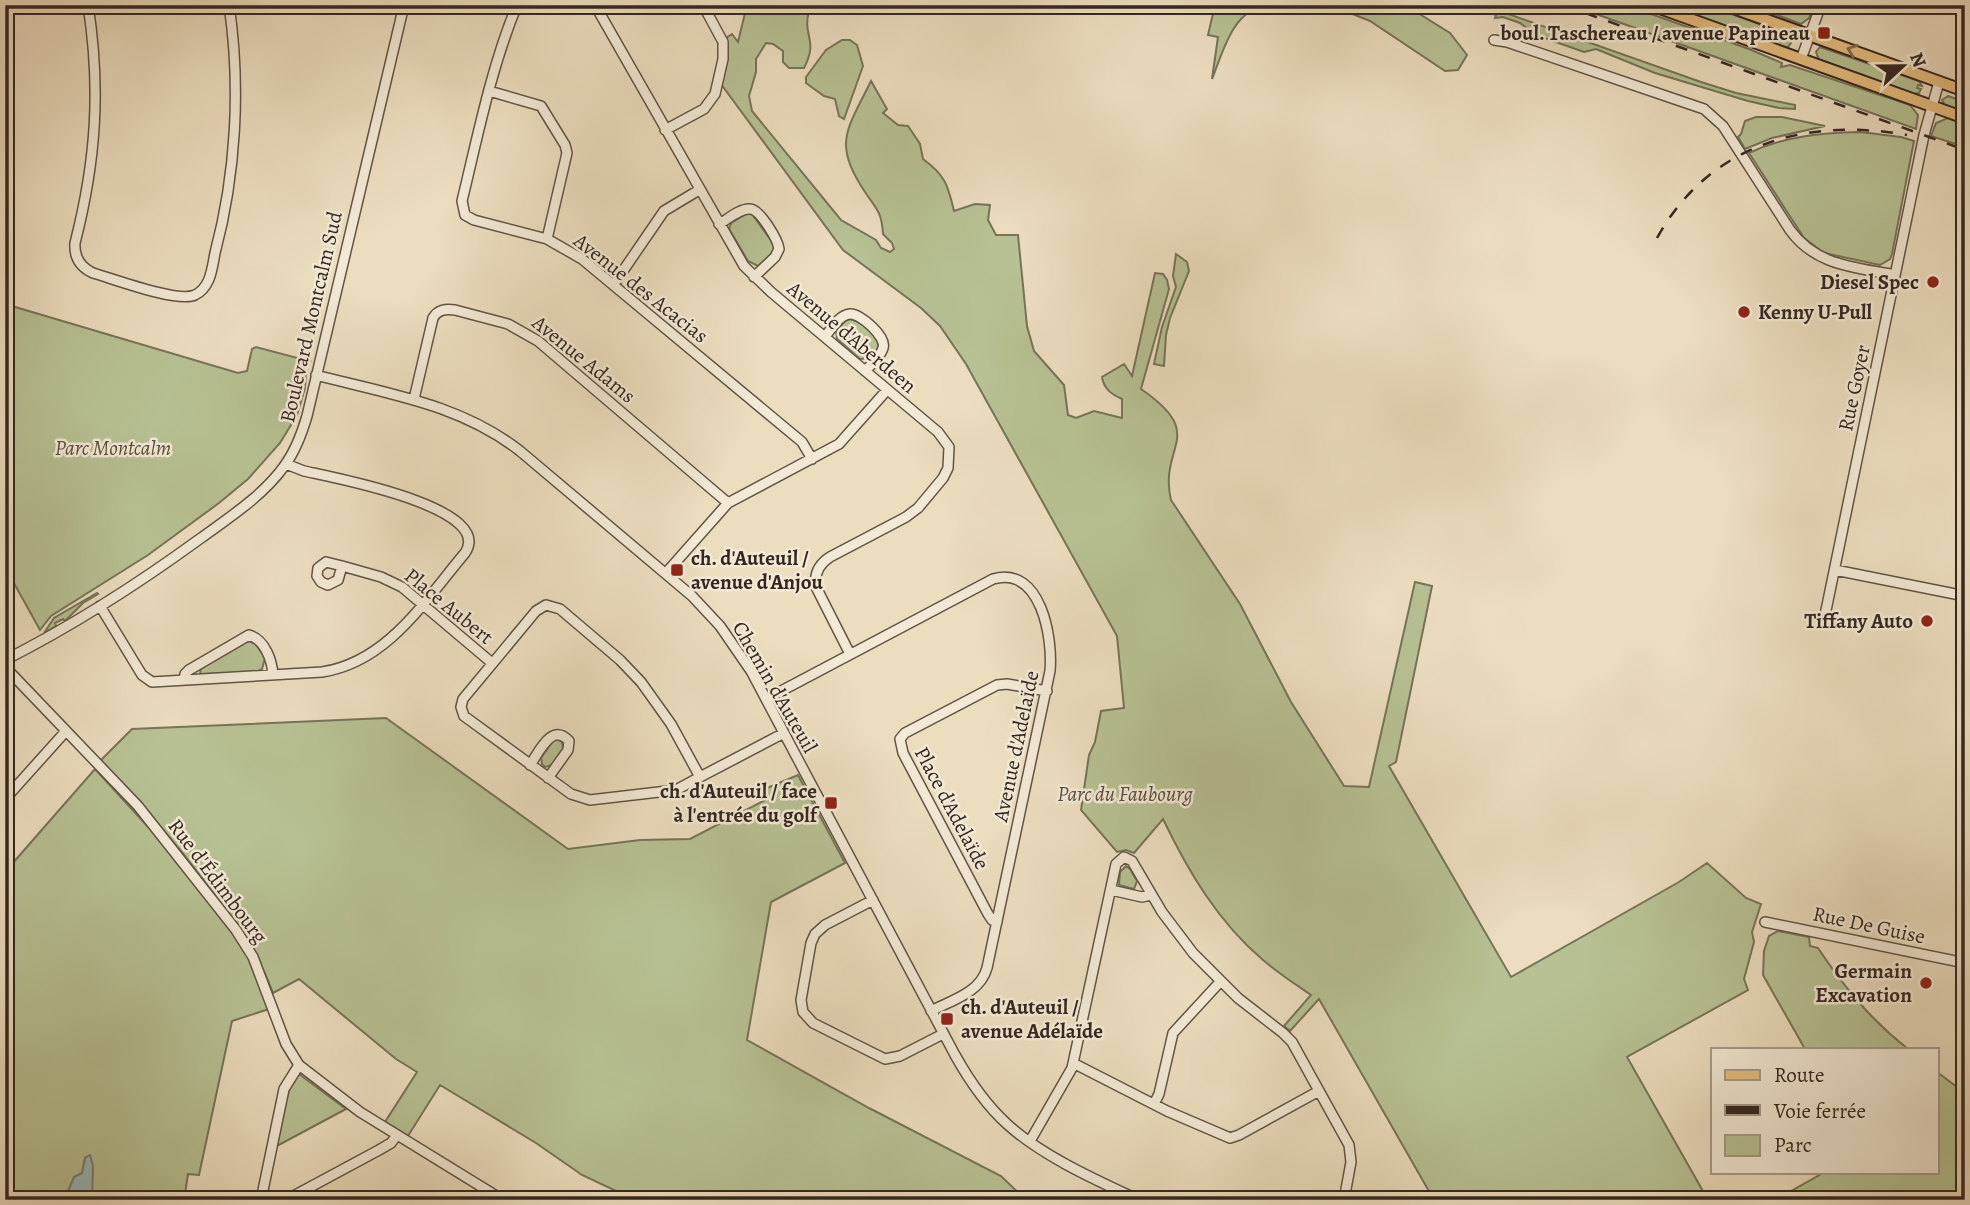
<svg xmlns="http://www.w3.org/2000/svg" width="1970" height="1205" font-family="Alegreya,serif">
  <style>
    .green { fill: #b7c193; stroke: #76745a; stroke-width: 2 }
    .water { fill: #9dbabb; stroke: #737f7d; stroke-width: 2 }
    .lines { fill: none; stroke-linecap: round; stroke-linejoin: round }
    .minor-casing { stroke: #625448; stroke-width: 12 }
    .major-casing { stroke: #342721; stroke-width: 14 }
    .minor { stroke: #f3e9d5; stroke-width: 9 }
    .major { stroke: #e6be80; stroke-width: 10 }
    .rail { stroke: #342721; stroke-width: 2.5; stroke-dasharray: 12 12; stroke-linecap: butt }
    .oneway { stroke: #846b4c }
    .poi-dot { fill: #8f2418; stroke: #f3e9d5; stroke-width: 2.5 }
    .labels { text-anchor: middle; stroke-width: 5; stroke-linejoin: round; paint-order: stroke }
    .poi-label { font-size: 21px; font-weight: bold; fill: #342721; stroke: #f3e9d5; text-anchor: end }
    .street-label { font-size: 21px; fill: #342721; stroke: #f3e9d5 }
    .park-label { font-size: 21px; font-style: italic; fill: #554e3e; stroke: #f3e9d5 }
  </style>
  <rect width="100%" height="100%" fill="#ecddbf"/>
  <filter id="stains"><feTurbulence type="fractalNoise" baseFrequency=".00286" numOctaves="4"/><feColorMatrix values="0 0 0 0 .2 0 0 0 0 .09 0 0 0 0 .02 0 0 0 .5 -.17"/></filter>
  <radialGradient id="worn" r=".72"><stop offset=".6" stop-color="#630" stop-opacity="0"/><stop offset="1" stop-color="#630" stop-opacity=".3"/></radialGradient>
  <path class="green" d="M747 5H828V8L820 14 809 11C802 37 819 39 804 68H789L783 62V51L773 44 766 43 756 59V72L749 96 752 111 841 220 876 240 881 248 890 252 894 249 892 243 883 234C882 215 878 210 867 195 832 143 846 132 871 81L887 109 883 113 898 125 908 126 920 144 923 159C945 175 948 185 954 211L975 204 990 205 988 220 996 235H1018L1027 326 1034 351 1064 385 1068 415 1076 418 1094 411 1122 418V399C1111 394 1104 389 1102 377L1124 364 1132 376 1155 273 1163 274 1167 280 1169 289 1141 389C1209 436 1158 445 1171 500L1240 604 1291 702 1344 786 1369 787 1415 582 1432 586 1396 762 1389 766 1511 977 1679 882 1707 863 1746 898 1761 904 1752 932 1754 942 1744 979 1748 990 1627 1057 1708 1200H1434L1319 999 1290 1031 1284 1026 1311 995C1295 984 1278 973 1263 960 1218 922 1188 871 1163 819L1134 853 1126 850 1117 852 1081 810 1089 755 1095 742 1101 711 1124 708 1117 636 966 364 940 326 921 308 843 250 721 84 728 57 726 38 732 34 738 42Z
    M1215 5H1265C1232 12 1223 52 1212 79L1218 37 1208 35Z
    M1330 5H1405L1450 33 1467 55 1458 70 1445 71 1370 21Z
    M1469 5H1483L1701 82 1736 93 1795 105V109L1779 108 1748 101 1655 73 1596 49 1584 52 1536 35 1520 23 1503 17 1495 18 1496 15Z
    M1571 5H1626L1749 49 1782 63 1781 67 1790 65 1910 105 1918 115 1916 129Z
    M1666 5H1707L1789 35 1791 43 1788 47 1779 46Z
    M1750 5H1814L1809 18 1801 24Z
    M842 40H850L857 45 863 66 844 119 839 116 835 99 824 96 806 83V77L826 50Z
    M1820 47 1919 81 1922 86 1918 85 1917 88 1921 89 1919 93 1914 94 1819 60 1816 52Z
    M1948 96 1965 102V113L1945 105 1942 100Z
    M1756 117H1782L1825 126 1772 138 1745 149 1738 137 1741 134 1745 121Z
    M1948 118 1965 125V147L1931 136 1936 123Z
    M1860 132 1901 137 1914 141 1892 254 1890 259 1880 265 1824 253 1804 238 1749 153C1785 136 1821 133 1860 132Z
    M746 214H752L775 246 774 252 758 266 748 261 729 229 731 223Z
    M1176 254 1187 262 1189 271 1170 318 1166 335 1164 366 1154 364 1162 327 1176 287 1173 276Z
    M5 304 238 373 247 371 252 349 256 347 309 361 306 362 304 371 306 372 305 388 297 415 280 443 248 479 219 503 148 555 51 616 40 630 5 567Z
    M849 319C862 321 878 335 879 348L870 358 860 359 837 339 836 331 844 322Z
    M97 593 98 594 83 603 65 621 63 619 55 623 56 626 44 633 54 618Z
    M248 641 256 644 265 658 262 669 256 672 200 674 201 668Z
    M386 718 568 849 640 840 690 839 765 800 760 791 798 775 845 863 771 902 747 1040 869 1108 1001 1176 1026 1200H635L582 1175 536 1143 440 1085 408 1136 385 1122 417 1072 396 1059 299 979 273 993C256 949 237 924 209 887 176 843 140 801 100 761L132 729Z
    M557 739 562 742 563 749 552 765 545 767 542 764 541 758 553 741Z
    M95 769 172 853 233 934 251 961 269 1009 232 1021 199 1175 188 1174 184 1200H5V872Z
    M1126 866 1130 869 1137 881 1134 889 1119 885 1120 872Z
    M1778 931 1809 937 1810 946 1818 948C1844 987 1871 1020 1908 1049H1805L1763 975 1764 951 1769 936Z
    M1937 1072 1965 1093V1200H1775L1825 1172H1937Z
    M299 1074 346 1109 275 1147C280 1128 285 1086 299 1074Z"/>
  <path class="water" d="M90 1155 93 1166 92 1200H50L68 1191 74 1177 82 1173 85 1158Z"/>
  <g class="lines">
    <g class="minor-casing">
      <path id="minor" d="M88 5C101 89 96 161 75 243 74 257 80 267 93 273 114 279 178 303 195 295 211 287 212 268 215 253 236 174 241 87 229 5
        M517 5C491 68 478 135 462 201L465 215 474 220 547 239 582 259 802 442 812 459
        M595 5 744 266 771 292 938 432 949 447 948 468 943 478 918 508 906 517 830 557C819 564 814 574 816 587L850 654
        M1494 40 1507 42 1704 109 1723 126 1790 230C1816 266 1854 267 1895 275
        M1801 59 1821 5
        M489 91 541 106 565 145 567 153 547 239
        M665 130 704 109 715 94 723 59V42L703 5
        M719 224C727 220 740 208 750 209 760 209 778 240 779 249L775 257 754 277
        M614 284 664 211 699 190
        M825 337C831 329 839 315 850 314 860 313 887 337 883 348 881 356 871 365 865 371
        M316 375C388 394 460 404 520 451L692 596 720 626 751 671 955 1055C969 1080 986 1105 1007 1124 1042 1156 1096 1180 1139 1200
        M414 399 433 318C438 309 446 309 455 310L508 324 538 341 728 503
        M326 562 342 566 338 580 328 585 321 582 317 576 318 568Z
        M342 566 381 577 402 587 492 663
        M1835 570 1965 596
        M666 573 728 503 839 444 887 390
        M546 605 560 609 620 660 641 682 671 724 700 777 676 790 590 800 571 794 464 716 461 707 463 699 536 611Z
        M100 606 142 675 152 682 322 672C388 662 425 600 465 553 496 507 330 477 304 471L286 464
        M1824 620 1924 135 1939 82
        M5 660C74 625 138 584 201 538 230 517 264 495 285 465 296 450 302 433 307 416L404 5
        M5 667 138 806 236 930 253 957 286 1044 299 1065 360 1112 503 1200
        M184 680 185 674 189 670 249 635C265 640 272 660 273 675
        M766 699 993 579C1041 565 1053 638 1050 671L987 968C980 993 952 1000 931 1011
        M530 765C539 752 552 722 569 741L568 750 548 778
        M700 777 784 733
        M5 799 66 731
        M1111 890 1142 897 1151 895
        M873 900 825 925 815 934 811 943 801 1000 803 1012 813 1023 885 1059 900 1056 943 1034
        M997 922 992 920 988 914 903 753 900 739 905 733 997 685 1007 684 1047 691
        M1765 922 1965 963
        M1073 1063 1167 1111 1230 1138 1239 1135 1319 1091
        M1154 1104 1159 1094 1173 1033 1220 982
        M1030 1141 1072 1068 1116 864 1124 857 1132 861 1162 912 1193 953 1238 998 1283 1033 1292 1042 1349 1145 1351 1162 1344 1200
        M261 1200 284 1089 299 1065
        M286 1200 379 1150 391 1143 397 1135
        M482 1200 488 1191"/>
    </g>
    <g class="major-casing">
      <path id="major" d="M1651 5 1965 118
        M1725 5 1965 91"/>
    </g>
    <use href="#minor" class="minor"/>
    <use href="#major" class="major"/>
    <path class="rail" d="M1563 5 1965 150
      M1657 238C1709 144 1806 117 1907 135"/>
  </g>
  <defs><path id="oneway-chevron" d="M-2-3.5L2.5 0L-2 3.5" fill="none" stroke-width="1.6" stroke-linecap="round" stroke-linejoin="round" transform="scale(1.75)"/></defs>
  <use class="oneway" href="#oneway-chevron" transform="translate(1852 50) rotate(-160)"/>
  <g class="poi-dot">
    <rect x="1817" y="26" width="14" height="14" rx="3.5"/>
    <circle cx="1933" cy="282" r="7"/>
    <circle cx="1744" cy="312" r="7"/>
    <rect x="670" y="563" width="14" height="14" rx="3.5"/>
    <circle cx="1927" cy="621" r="7"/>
    <rect x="824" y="796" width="14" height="14" rx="3.5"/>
    <circle cx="1926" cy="983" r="7"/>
    <rect x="940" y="1012" width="14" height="14" rx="3.5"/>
  </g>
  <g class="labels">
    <g class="poi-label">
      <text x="1810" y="40">boul. Taschereau / avenue Papineau</text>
      <text x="1919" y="289">Diesel Spec</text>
      <text x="1758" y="319" text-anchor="start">Kenny U-Pull</text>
      <text x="691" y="565" text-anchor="start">ch. d'Auteuil /<tspan x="691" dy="24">avenue d'Anjou</tspan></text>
      <text x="1913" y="628">Tiffany Auto</text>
      <text x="817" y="798">ch. d'Auteuil / face<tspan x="817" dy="24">à l'entrée du golf</tspan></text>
      <text x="1912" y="978">Germain<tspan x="1912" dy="24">Excavation</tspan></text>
      <text x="961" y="1014" text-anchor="start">ch. d'Auteuil /<tspan x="961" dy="24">avenue Adélaïde</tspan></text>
    </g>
    <g class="street-label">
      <text transform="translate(641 288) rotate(38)" y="7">Avenue des Acacias</text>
      <text transform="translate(311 317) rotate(-77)" y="7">Boulevard Montcalm Sud</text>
      <text transform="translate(852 337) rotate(40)" y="7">Avenue d'Aberdeen</text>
      <text transform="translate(584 359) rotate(39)" y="7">Avenue Adams</text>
      <text transform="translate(1854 388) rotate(-78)" y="7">Rue Goyer</text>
      <text transform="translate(449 606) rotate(39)" y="7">Place Aubert</text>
      <text transform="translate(775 687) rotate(60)" y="7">Chemin d'Auteuil</text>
      <text transform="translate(1016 746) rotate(-78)" y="7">Avenue d'Adelaïde</text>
      <text transform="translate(952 808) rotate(62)" y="7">Place d'Adelaïde</text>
      <text transform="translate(218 881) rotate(53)" y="7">Rue d'Édimbourg</text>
      <text transform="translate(1869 925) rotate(12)" y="7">Rue De Guise</text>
    </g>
    <g class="park-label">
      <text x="113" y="455">Parc Montcalm</text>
      <text x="1125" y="801">Parc du Faubourg</text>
    </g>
  </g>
  <rect width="1970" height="1205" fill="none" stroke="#ecddbf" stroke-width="28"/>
  <rect x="7" y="7" width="1956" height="1191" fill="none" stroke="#342721" stroke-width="3.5"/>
  <rect x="14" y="14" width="1942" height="1177" fill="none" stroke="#342721" stroke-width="2"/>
  <rect x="1711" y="1048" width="228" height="126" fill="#f3e9d5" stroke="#a79b8d" stroke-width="2"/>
  <rect x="1725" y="1070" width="35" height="10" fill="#e6be80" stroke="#a79b8d" stroke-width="2"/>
  <text x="1774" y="1082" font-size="21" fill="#342721">Route</text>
  <rect x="1725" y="1105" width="35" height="10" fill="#342721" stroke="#a79b8d" stroke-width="2"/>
  <text x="1774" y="1118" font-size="21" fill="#342721">Voie ferrée</text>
  <rect x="1725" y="1135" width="35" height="21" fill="#b7c193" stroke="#a79b8d" stroke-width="2"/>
  <text x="1774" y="1152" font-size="21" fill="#342721">Parc</text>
  <g transform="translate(1903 66) rotate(68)" stroke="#f3e9d5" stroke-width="5" paint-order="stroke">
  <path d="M0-5L12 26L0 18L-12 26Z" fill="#342721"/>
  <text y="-10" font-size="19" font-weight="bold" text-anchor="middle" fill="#342721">N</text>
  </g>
  <rect width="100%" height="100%" filter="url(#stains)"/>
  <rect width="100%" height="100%" fill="url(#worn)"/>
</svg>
